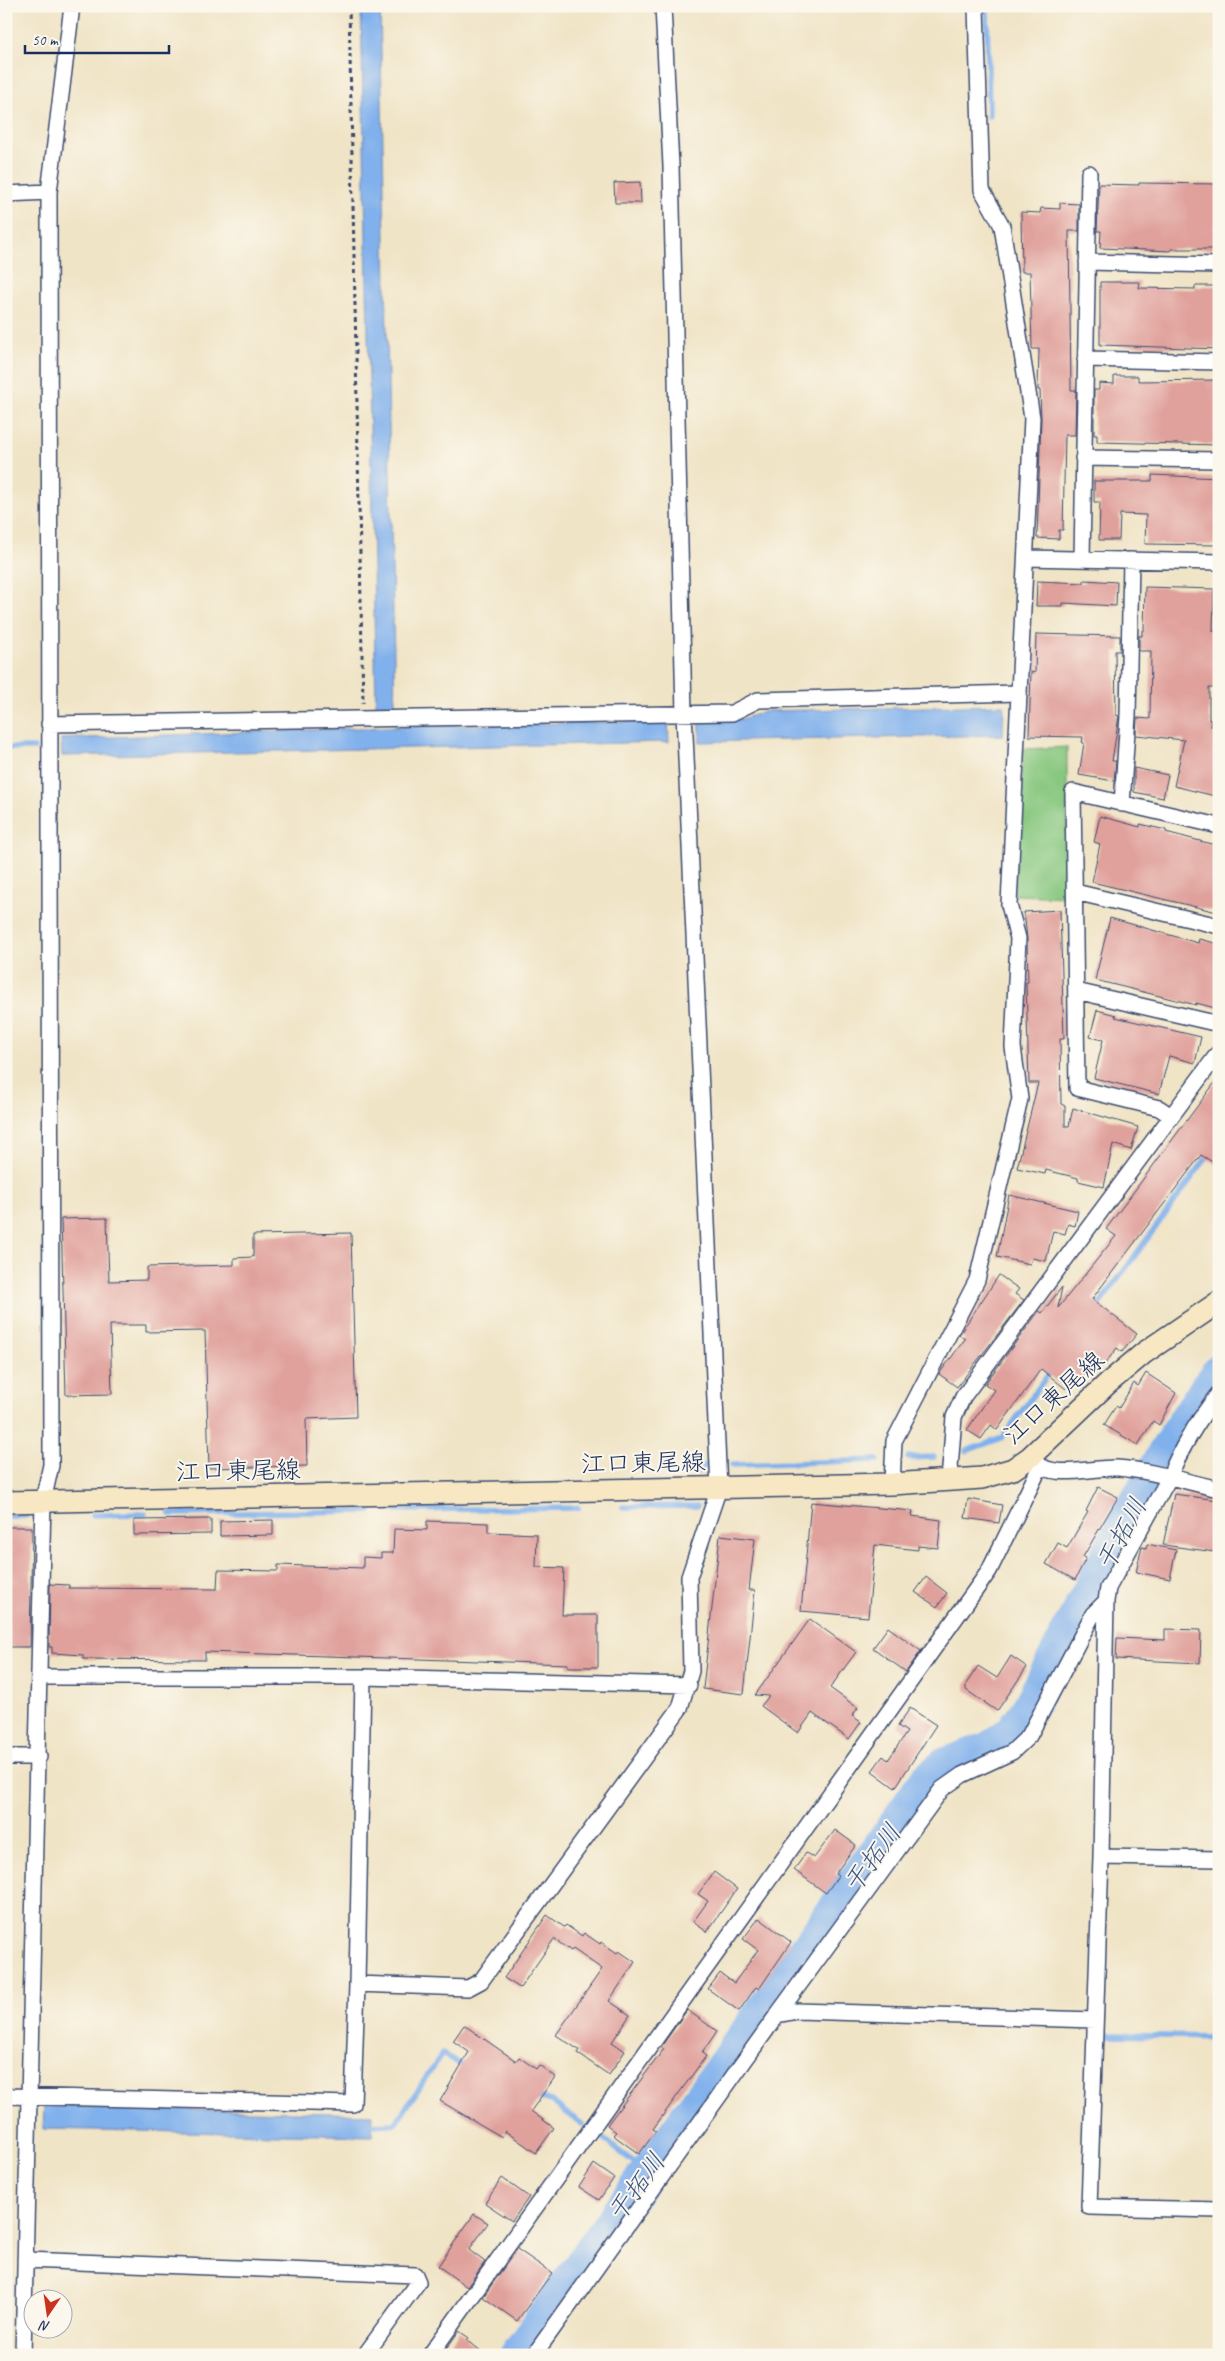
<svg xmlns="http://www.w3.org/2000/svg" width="1225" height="2361" font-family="Caveat,'Klee One',sans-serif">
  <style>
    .green { fill: #87c77f; stroke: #517b6e }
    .water { fill: #81b1ec; stroke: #4e70a5 }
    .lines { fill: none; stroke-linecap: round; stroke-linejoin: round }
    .stream { stroke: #81b1ec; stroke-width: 5.5 }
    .river { stroke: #81b1ec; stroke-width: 35 }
    .building { fill: #e0a09b }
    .street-casing { stroke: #3b4a6e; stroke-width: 18 }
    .secondary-casing { stroke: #3b4a6e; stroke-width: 24 }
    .path { stroke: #3b4a6e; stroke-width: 3; stroke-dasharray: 4 4; stroke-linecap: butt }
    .street { stroke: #fff; stroke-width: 15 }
    .secondary { stroke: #f7e8c3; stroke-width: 21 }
    .labels { text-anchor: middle; stroke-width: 4; stroke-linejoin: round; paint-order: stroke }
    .street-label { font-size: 25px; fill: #1b2f5e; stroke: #fbf7ec }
    .water-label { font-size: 26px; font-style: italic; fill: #3a5689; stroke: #fbf7ec }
  </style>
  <rect width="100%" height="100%" fill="#fbf7ec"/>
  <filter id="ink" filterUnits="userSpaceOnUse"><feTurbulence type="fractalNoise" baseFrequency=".02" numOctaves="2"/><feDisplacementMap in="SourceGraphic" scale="10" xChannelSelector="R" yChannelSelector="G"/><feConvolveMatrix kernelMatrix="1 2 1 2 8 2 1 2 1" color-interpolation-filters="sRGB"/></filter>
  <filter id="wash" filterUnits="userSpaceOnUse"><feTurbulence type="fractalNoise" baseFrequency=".0096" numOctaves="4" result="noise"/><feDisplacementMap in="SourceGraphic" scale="20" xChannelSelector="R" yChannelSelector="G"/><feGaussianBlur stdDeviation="1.12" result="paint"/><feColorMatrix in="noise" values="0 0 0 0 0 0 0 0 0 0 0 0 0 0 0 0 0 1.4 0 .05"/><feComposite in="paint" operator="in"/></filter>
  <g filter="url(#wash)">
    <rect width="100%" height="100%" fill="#f0e4c6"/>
    <path class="green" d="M1067 747V897L1014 895 1023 749Z"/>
    <path class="water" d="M361 6H380L395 706H376Z
      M1004 705 1003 735 700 742V720L742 719 767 711Z
      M668 721 669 742 62 756 61 739 386 727Z
      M44 2106 373 2114 372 2136 43 2129Z"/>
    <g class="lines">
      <path class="stream" d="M987 6 989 116
        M6 748H34
        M1096 1309 1210 1153
        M966 1451 1002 1438 1052 1369
        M908 1458 934 1457
        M732 1465 877 1460
        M698 1472 706 1465
        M623 1507 697 1506
        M395 1510 578 1508
        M170 1514 370 1511
        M92 1515 145 1514
        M6 1516H26
        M1107 2035 1219 2037
        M534 2096 551 2101 582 2124
        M365 2125 395 2124 442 2054 468 2068
        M599 2136 647 2172"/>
      <path class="river" d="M517 2355 927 1780 945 1765 989 1749 1012 1732 1029 1708C1089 1595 1143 1475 1219 1371"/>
    </g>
    <g id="blocks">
      <path class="building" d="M640 182 641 203H615L614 183Z
        M1139 183 1219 184V249H1171V251L1100 248 1101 231H1097L1099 184 1139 185Z
        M1060 203 1079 204V231H1069L1071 390H1076L1075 435H1065L1063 530H1059V539L1037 538 1041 418 1040 390H1038L1039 349H1032L1030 272H1022L1021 212 1040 213 1041 208 1060 209Z
        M1100 282H1140L1139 288 1195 289V286H1219V349L1100 345Z
        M1114 376H1138V381L1219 380V445L1097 442V435H1094V390H1099V383L1114 384Z
        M1152 475 1219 478 1218 545 1145 544 1146 515 1120 514 1119 540H1099L1100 502H1094V481H1152Z
        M1084 580 1117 582 1116 606 1063 603V606H1036L1037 581 1084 583Z
        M1145 587 1214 589 1213 631 1219 632V688H1209V720H1211L1210 726H1217L1215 767H1219V797L1174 786 1184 740 1136 735 1137 718 1150 719 1151 651H1139V636H1142V631H1144Z
        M1036 634 1120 636V651H1115L1116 715 1119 716 1112 761H1116L1114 781 1079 775 1084 743 1082 742 1083 737 1029 736 1031 672 1035 673Z
        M1134 768 1168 775 1163 798 1134 792Z
        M1100 816 1140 827V824L1166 830V832L1219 846V903L1217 912 1092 882 1100 844 1094 842Z
        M1060 910 1064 1039H1060L1061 1104 1065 1106V1126H1069L1073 1108 1138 1127 1131 1150 1113 1144 1104 1187 1078 1181V1178L1046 1170 1045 1174 1017 1168 1038 1083H1029L1026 982H1028L1027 938 1024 912Z
        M1110 918 1198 943 1199 939 1219 944V1009L1196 1003V1005L1095 980Z
        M1097 1010 1116 1015 1115 1017 1201 1037 1195 1063 1169 1056 1159 1094 1094 1078 1103 1040 1090 1037Z
        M1219 1077V1166L1201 1155 1092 1299 1137 1334 1122 1352 1117 1348 1104 1365 1098 1361 1084 1381 1076 1375 1066 1389 1041 1369 997 1430 991 1425 981 1439 967 1430 994 1390 985 1384 1039 1311 1042 1313 1062 1287 1058 1308 1116 1236 1106 1229Z
        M1009 1195 1078 1211 1075 1226 1068 1224 1065 1234 1053 1231 1046 1261 1032 1258 1030 1264 997 1257Z
        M107 1218 109 1281 147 1280V1267L234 1265V1258L253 1257V1235L351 1233 356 1417 306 1419 307 1466 209 1468 205 1331 146 1332V1325H110L112 1394 66 1395 61 1219Z
        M999 1275 1019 1289 1015 1294 1024 1300 957 1387 939 1374 965 1339 959 1335Z
        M1146 1373 1176 1393 1159 1425 1153 1421 1138 1445 1104 1425 1116 1406 1119 1408 1134 1383 1138 1386Z
        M1098 1487 1118 1497 1083 1557 1086 1558 1075 1580 1046 1564 1058 1543 1067 1548 1088 1512 1086 1511Z
        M1174 1494 1217 1500 1215 1552 1163 1545Z
        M968 1499 1002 1505 999 1523 965 1518Z
        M811 1502 913 1511 912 1516 941 1520 938 1548 918 1546V1550L875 1545 868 1617 801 1611Z
        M211 1519V1534L134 1535V1520Z
        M273 1520V1535L220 1536V1521Z
        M427 1521 488 1523V1532L537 1534 536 1567 564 1568 562 1615H598V1667H568V1664L205 1652V1660L83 1659V1655L52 1653V1647H49L50 1584 69 1585V1588L217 1589 218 1570 278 1571V1565L363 1568V1557L381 1558V1553H393L394 1529 427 1530Z
        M6 1527H32L30 1647H6Z
        M720 1535 755 1539 749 1590H755L744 1694 703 1689Z
        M1147 1544 1176 1550 1170 1579 1136 1572 1142 1547 1146 1548Z
        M926 1577 947 1593 937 1607 915 1592Z
        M810 1619 856 1652 830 1688 858 1708 852 1716 861 1722 849 1739 812 1713 798 1733 761 1706 769 1696 755 1695Z
        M888 1627 921 1651 906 1672 873 1648Z
        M1165 1629 1201 1630 1200 1663 1116 1659 1117 1638 1165 1640Z
        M1011 1656 1027 1667 997 1711 966 1690V1684L978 1666 997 1678Z
        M910 1708 936 1725 895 1788 872 1771 883 1756 888 1760 907 1732 898 1726Z
        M835 1830 856 1845 835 1874 838 1876 826 1893 794 1870 806 1853 814 1858Z
        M714 1872 737 1889 707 1932 693 1922 708 1901 698 1894Z
        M547 1915 564 1927 566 1925 582 1936 584 1933 600 1944 601 1942 617 1953 619 1951 635 1962 609 2001 630 2015 612 2042 625 2051 609 2075 577 2053 579 2050 556 2035 602 1969 573 1949 571 1951 554 1939 520 1988 504 1978Z
        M759 1918 791 1942 759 1989 756 1987 739 2011 708 1989 720 1973 734 1983 758 1950 743 1939Z
        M687 2010 717 2031 702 2053 706 2056 653 2129 656 2131 639 2154 613 2135 616 2132 607 2125 664 2049 661 2047Z
        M464 2025 516 2061 519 2057 536 2069 539 2065 555 2077 531 2111 554 2128 536 2153 505 2131 502 2137 440 2101 469 2052 453 2041Z
        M594 2164 614 2178 599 2200 579 2187Z
        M502 2178 529 2197 512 2221 485 2203Z
        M474 2214 488 2223 469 2250 485 2262 467 2287 438 2266Z
        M517 2249 552 2273 517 2321 483 2297Z
        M459 2331 469 2338 467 2340 486 2355H442Z"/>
    </g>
  </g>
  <g filter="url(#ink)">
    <use href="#blocks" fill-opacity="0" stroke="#3b4a6e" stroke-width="1"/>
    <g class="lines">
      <g class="street-casing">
        <path id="street" d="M6 194 49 192
          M1087 262 1219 265
          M1085 359 1219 362
          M1083 458 1219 460
          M1026 558 1219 562
          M1082 559 1089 173
          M49 724 732 713 758 700 1018 693
          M1122 804 1128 716 1131 560
          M1075 892 1219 926
          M1076 991 1219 1024
          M1171 1116 1159 1108 1077 1088 1073 792 1219 826
          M1219 1393C1199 1419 1181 1447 1169 1478L1108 1588 1106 1601 1101 1857 1089 2207 1219 2210
          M1034 1462C1055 1480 1091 1467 1117 1468 1151 1470 1186 1482 1219 1489
          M949 1481 954 1417 963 1397 1219 1052
          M892 1484 894 1441 977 1280 1020 1099 1013 1047 1018 938 1009 905 1032 418 1002 226 982 190 976 8 974 6
          M40 1677H363L689 1685
          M6 1757H39
          M1101 1857 1219 1859
          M357 1984 363 1677
          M777 2015 942 1789 962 1775 1012 1752 1029 1736 1093 1614 1106 1601
          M6 2096 353 2104 357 1984 468 1988 481 1981 680 1708 691 1671 689 1577 719 1488 684 713 671 166 663 6
          M25 2260 415 2275 418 2282 365 2355
          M23 2355 43 1501 51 1465 49 192 72 6
          M430 2355 989 1571 1040 1467
          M534 2355 777 2015 797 2011 1095 2020"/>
      </g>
      <g class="secondary-casing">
        <path id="secondary" d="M6 1502 892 1484 982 1478 1013 1469 1029 1458 1107 1384 1144 1353 1219 1302"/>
      </g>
      <path class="path" d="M349 6 363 703"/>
      <use href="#street" class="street"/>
      <use href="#secondary" class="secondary"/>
    </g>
  </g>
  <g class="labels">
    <g class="street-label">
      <text transform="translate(1053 1397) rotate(-42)" y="9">江口東尾線</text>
      <text transform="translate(643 1462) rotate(-1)" y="9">江口東尾線</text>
      <text transform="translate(238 1470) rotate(-1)" y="9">江口東尾線</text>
    </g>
    <g class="water-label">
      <text transform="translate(1121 1534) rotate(-62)" y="9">干拓川</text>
      <text transform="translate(872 1858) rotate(-54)" y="9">干拓川</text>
      <text transform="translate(636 2187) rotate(-54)" y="9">干拓川</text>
    </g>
  </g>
  <rect width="1225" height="2361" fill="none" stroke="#fbf7ec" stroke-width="25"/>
  <g transform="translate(48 2314) rotate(193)"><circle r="24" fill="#fbf7ec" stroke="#a1a7b3"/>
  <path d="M0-4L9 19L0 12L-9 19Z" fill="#c8321e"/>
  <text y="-8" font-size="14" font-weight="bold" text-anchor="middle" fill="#1b2f5e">N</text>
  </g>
  <path d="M25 45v8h144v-8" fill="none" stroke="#1b2f5e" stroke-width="2.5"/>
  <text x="32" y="45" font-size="15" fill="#1b2f5e" stroke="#fbf7ec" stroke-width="4" paint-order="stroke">50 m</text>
</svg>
